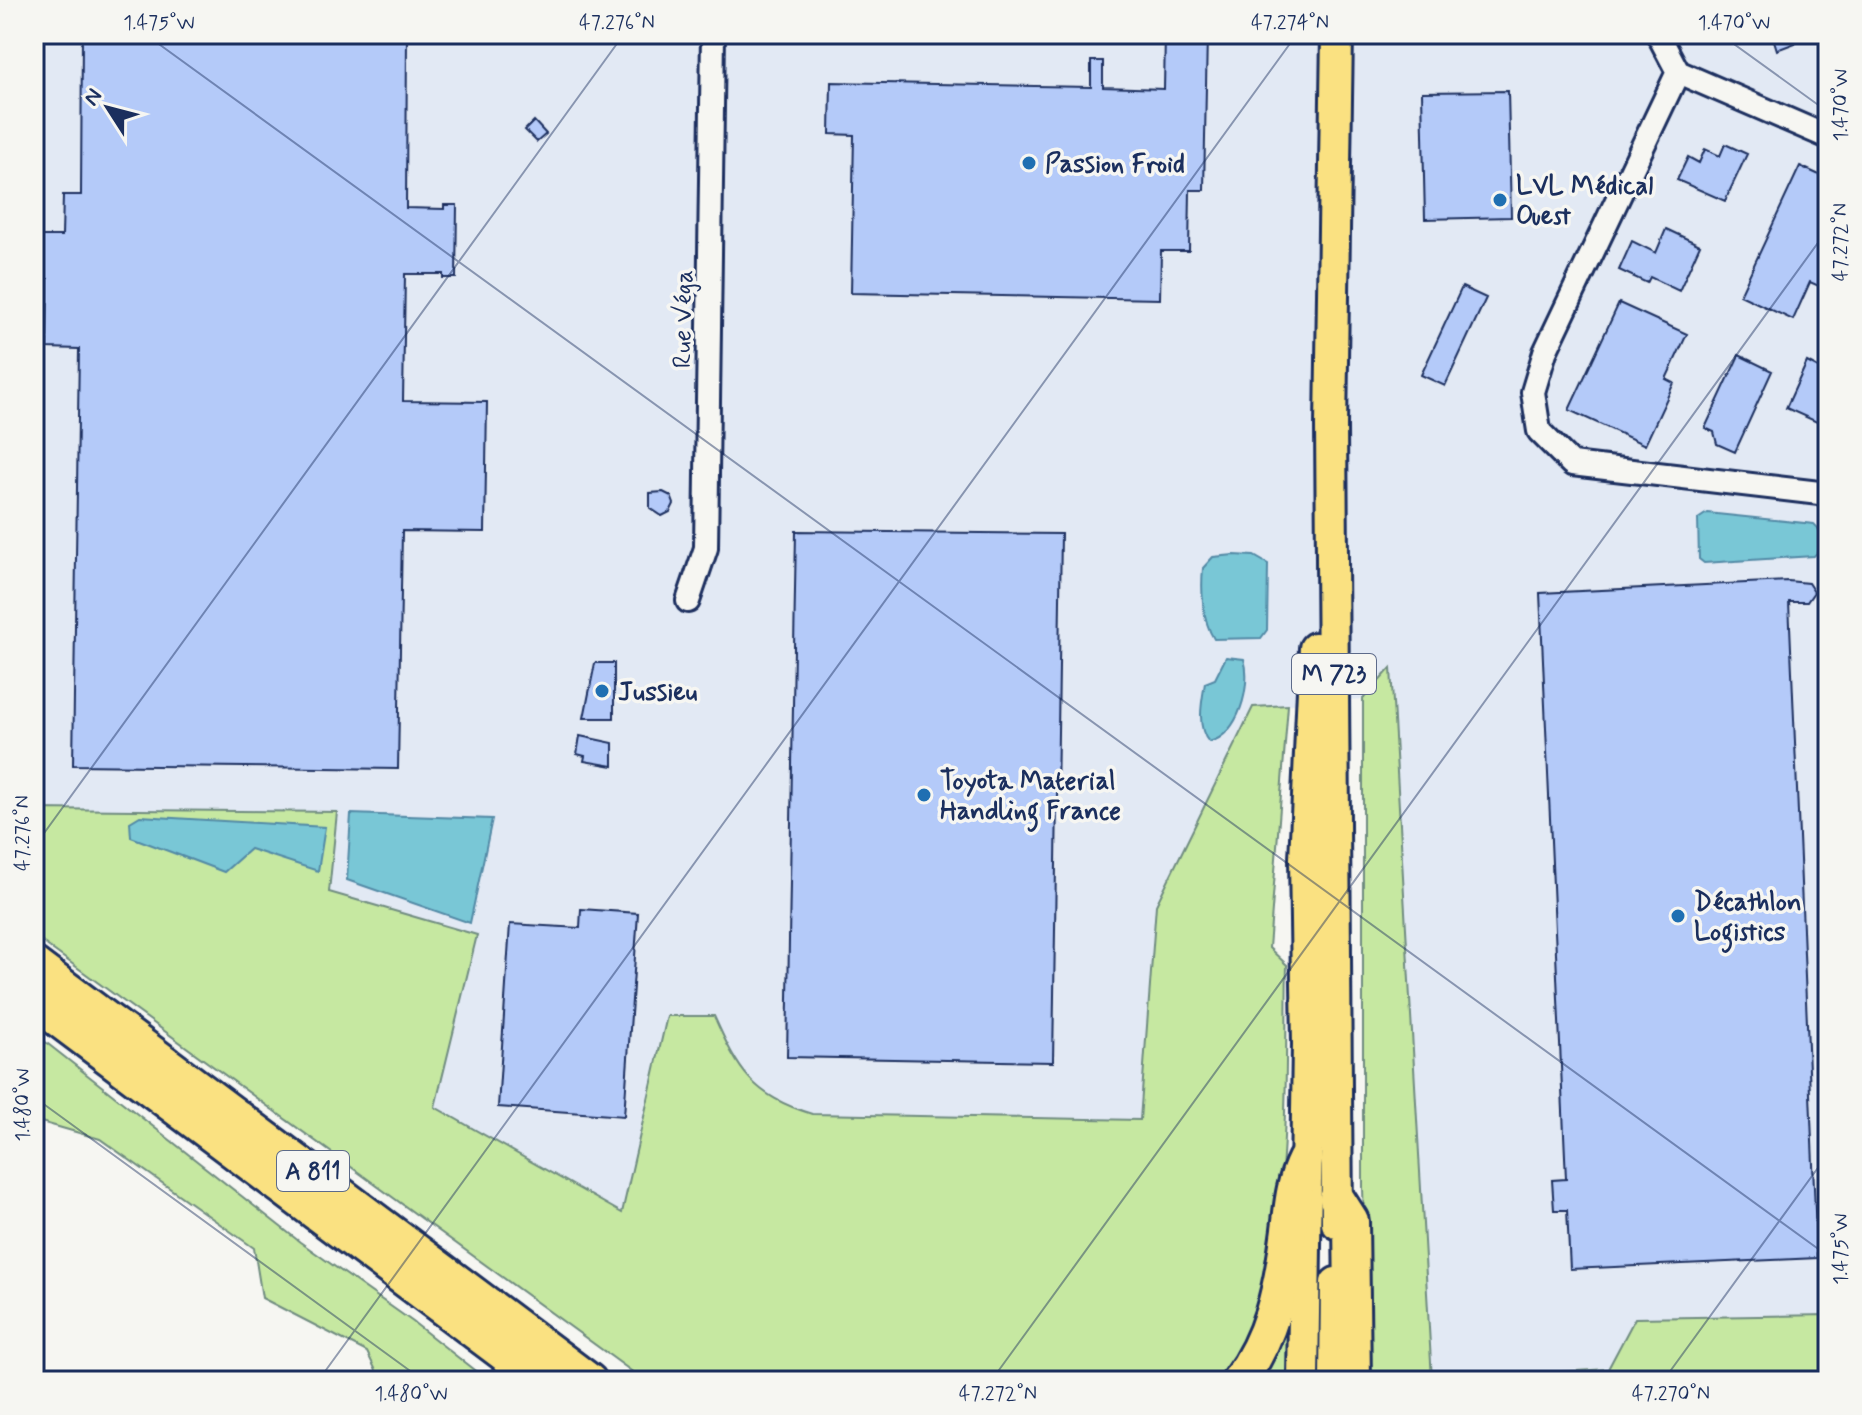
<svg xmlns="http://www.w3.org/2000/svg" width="1862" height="1415" font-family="Mynerve,sans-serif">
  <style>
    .built { fill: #e2e9f4 }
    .green { fill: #c6e8a1; stroke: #708c80; stroke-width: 2 }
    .water { fill: #79c7d6; stroke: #538aa6; stroke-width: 2 }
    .building { fill: #b4caf9; stroke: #1b2f5e; stroke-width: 2 }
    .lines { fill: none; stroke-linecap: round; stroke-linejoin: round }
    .minor-casing { stroke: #1b2f5e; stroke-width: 28 }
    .major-casing { stroke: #1b2f5e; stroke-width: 36 }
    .highway-casing { stroke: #1b2f5e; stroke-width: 40 }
    .minor { stroke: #f6f6f2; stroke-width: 22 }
    .major { stroke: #fae181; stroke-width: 30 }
    .highway { stroke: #fae181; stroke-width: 34 }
    .ticks { fill: none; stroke: #1b2f5e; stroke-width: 2; stroke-opacity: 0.45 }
    .poi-dot { fill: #1f6fb2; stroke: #f6f6f2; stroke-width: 3 }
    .labels { text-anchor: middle; stroke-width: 7; stroke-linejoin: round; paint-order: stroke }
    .shield { fill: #f6f6f2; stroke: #5d6b8a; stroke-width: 2 }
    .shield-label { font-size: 24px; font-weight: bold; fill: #1b2f5e }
    .poi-label { font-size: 26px; font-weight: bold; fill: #1b2f5e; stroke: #f6f6f2; text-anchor: start }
    .street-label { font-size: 26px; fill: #1b2f5e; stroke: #f6f6f2 }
    .neatline { fill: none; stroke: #1b2f5e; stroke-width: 3 }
    .ticks-label { font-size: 20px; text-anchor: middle; fill: #1b2f5e }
  </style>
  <rect width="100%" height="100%" fill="#f6f6f2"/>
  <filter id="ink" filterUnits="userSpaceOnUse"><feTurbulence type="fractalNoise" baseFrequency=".0125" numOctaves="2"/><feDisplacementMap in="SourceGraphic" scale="16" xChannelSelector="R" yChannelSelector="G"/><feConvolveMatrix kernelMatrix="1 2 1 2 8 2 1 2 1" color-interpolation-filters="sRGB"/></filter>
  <g filter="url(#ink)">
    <path class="built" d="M34 34H1828V1315L1636 1318 1609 1369 1432 1380 1390 669 1363 699 1252 707 1156 905 1140 1120 812 1114 777 1103 737 1066 714 1016 622 1214 435 1107 440 1079 328 892 337 812 34 809Z"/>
    <path class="green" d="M1391 668 1432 1380 1608 1369 1635 1318 1828 1315V1381H1369L1363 1188V699Z
      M1288 705 1269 948 1287 965C1284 1064 1297 1315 1217 1381H645L34 936V809L337 812 329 892 477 935 435 1107 622 1213 667 1016H714C739 1072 752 1095 812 1114L1140 1120 1156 905 1253 707Z
      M34 1033 300 1242 413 1322 488 1381H381L367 1352 262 1298 254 1248 100 1139 34 1120Z
      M1290 1296 1288 1381H1250Z"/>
    <path class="water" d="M1707 513 1814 524C1824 532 1823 548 1814 556L1704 563 1699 559 1698 519Z
      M1234 555 1254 556 1268 564 1267 630 1261 638 1214 639C1202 620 1201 590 1203 568L1213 557Z
      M1226 657 1244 659C1252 684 1239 736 1209 742 1196 728 1202 700 1205 683L1215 679Z
      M351 814 492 819 470 923 347 880Z
      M140 816 325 827 318 871 250 849 224 872 131 837 130 822Z"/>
    <path class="building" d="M82 34H407L406 208 444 209V205H457L456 278H443V274H405L403 401 487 402 485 532 402 531 398 769 73 765 79 349 47 348 48 279H34L35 236H62L63 195H81Z
      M1165 34H1207L1204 190H1190L1189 251H1161L1160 299 851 293 854 135 830 134 831 82 1091 87V61H1103V87L1164 89Z
      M1772 34H1815L1816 35 1777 50Z
      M1508 91 1511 217 1425 219 1422 92Z
      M534 121 546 134 537 142 525 130Z
      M1725 144 1747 154 1725 201 1677 180 1688 157 1699 163 1705 149 1720 156Z
      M1800 166 1828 179V290L1810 282 1793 320 1740 295Z
      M1666 229 1700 245 1679 291 1650 277 1647 283 1619 270 1632 241 1656 253Z
      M1462 287 1486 298 1445 386 1421 375Z
      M1619 303 1687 334 1666 379 1674 383 1645 445 1569 410Z
      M1739 355 1772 371 1735 452 1717 444 1714 432 1705 428Z
      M1807 362 1828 373V427L1786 408Z
      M663 492 671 496 674 504 670 512 662 516 650 508V493Z
      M796 531 1061 534 1053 1062 787 1057Z
      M1788 581 1808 583 1814 592 1807 602H1789L1817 1258 1570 1269 1567 1210H1554L1552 1180 1566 1179 1540 593Z
      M595 663H614V718H584Z
      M580 736 613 743V766L584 761 585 756 577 754Z
      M581 909 638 913 624 1116 498 1107 510 924 580 928Z"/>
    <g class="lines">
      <g class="minor-casing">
        <path id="minor" d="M1658 34 1678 72 1545 352 1533 392 1539 431 1572 464 1828 494
          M1678 72 1828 137
          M688 601 706 548 713 34"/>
      </g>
      <g class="major-casing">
        <path id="major" d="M1337 1223 1331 426 1337 34
          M1303 1381 1308 1044 1305 859 1315 648
          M1335 1381 1336 1283"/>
      </g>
      <g class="highway-casing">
        <path id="highway" d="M34 965 589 1381
          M34 1001 541 1381
          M1337 1199 1351 1221 1353 1381
          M1239 1381C1271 1338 1281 1290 1288 1237 1292 1209 1292 1186 1305 1160"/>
      </g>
      <use href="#minor" class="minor"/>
      <use href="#major" class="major"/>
      <use href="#highway" class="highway"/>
    </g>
  </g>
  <path class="ticks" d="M145 34 1828 1256M1720 34 1828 112M34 847 624 34M34 1097 424 1381M318 1381 1297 34M991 1381 1828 229M1663 1381 1828 1154"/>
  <g class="poi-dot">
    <circle cx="1029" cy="163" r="8"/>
    <circle cx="1500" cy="200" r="8"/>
    <circle cx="602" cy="691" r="8"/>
    <circle cx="924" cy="795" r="8"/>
    <circle cx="1678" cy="916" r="8"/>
  </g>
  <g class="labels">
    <g class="shield">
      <rect x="1292" y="654" width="84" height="40" rx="6"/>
      <rect x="277" y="1151" width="72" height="40" rx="6"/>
    </g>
    <g class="shield-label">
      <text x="1334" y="682">M 723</text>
      <text x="313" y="1179">A 811</text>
    </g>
    <g class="poi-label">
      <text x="1045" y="172">Passion Froid</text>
      <text x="1516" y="194">LVL Médical<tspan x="1516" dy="30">Ouest</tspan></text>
      <text x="618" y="700">Jussieu</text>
      <text x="940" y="789">Toyota Material<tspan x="940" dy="30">Handling France</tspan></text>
      <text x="1694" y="910">Décathlon<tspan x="1694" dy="30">Logistics</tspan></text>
    </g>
    <g class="street-label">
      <text transform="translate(682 319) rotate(-89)" y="9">Rue Véga</text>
    </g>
  </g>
  <rect width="1862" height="1415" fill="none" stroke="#f6f6f2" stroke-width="88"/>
  <g transform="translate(108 108) rotate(306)" stroke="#f6f6f2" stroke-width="6" paint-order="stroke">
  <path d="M0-6L14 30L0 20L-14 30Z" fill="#1b2f5e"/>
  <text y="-12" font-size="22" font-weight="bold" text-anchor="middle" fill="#1b2f5e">N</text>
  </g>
  <rect x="44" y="44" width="1774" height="1327" class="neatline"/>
  <g class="ticks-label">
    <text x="159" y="29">1.475°W</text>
    <text x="617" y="29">47.276°N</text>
    <text x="1290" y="29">47.274°N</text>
    <text x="1734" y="29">1.470°W</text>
    <text transform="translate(1840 105) rotate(-90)" y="7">1.470°W</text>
    <text transform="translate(1840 242) rotate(-90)" y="7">47.272°N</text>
    <text transform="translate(22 833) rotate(-90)" y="7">47.276°N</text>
    <text transform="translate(22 1105) rotate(-90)" y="7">1.480°W</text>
    <text transform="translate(1840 1249) rotate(-90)" y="7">1.475°W</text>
    <text x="411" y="1400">1.480°W</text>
    <text x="998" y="1400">47.272°N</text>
    <text x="1671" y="1400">47.270°N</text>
  </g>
</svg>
